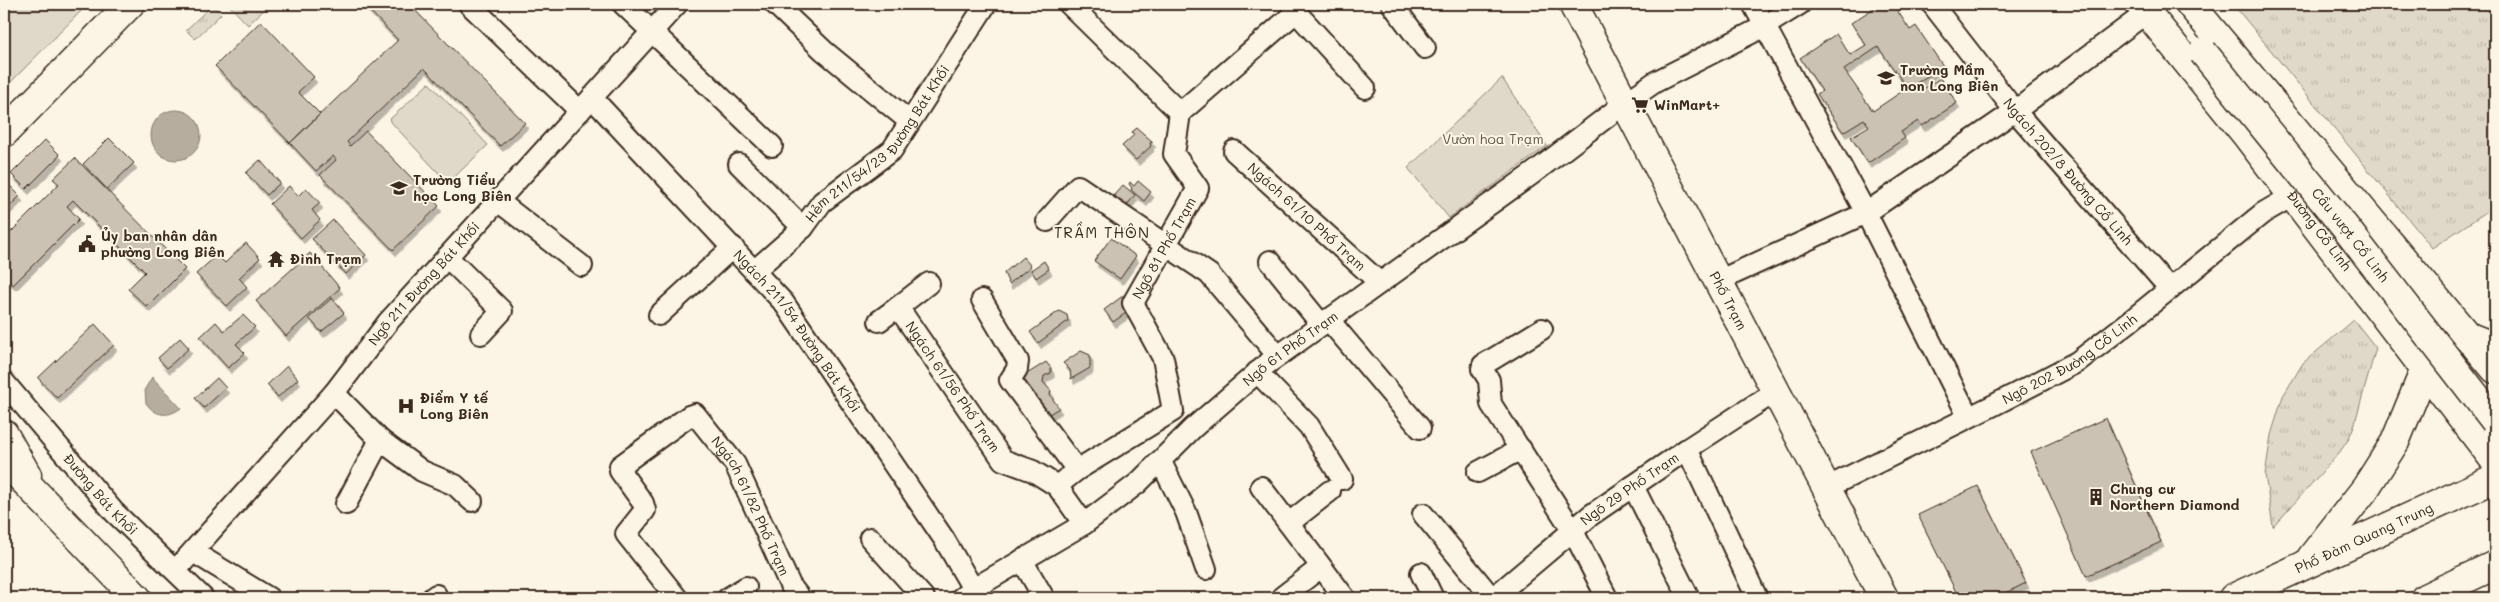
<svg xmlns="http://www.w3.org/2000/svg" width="2499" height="602" font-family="Mali,sans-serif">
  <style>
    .grass { fill: url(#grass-tufts); stroke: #8e8173 }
    .park { fill: #e0d8c8; stroke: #8e8173 }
    .water { fill: #b7ad9e; stroke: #85796b }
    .building { fill: #ccc2b3; stroke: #3b2a1e; fill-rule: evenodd; filter: url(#shadow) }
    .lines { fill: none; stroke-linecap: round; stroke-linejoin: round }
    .street-casing { stroke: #3b2a1e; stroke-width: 24 }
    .secondary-casing { stroke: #3b2a1e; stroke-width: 31 }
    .primary-casing { stroke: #3b2a1e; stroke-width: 31 }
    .highway-casing { stroke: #3b2a1e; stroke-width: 31 }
    .street { stroke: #fcf5e5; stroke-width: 20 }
    .secondary { stroke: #fcf5e5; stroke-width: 28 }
    .primary { stroke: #fcf5e5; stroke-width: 28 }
    .highway { stroke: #fcf5e5; stroke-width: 28 }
    .primary-bridge-casing { stroke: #3b2a1e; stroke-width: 31; stroke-linecap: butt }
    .primary-bridge { stroke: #fcf5e5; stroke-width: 28 }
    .labels { text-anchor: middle; stroke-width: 4; stroke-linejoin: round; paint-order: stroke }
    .poi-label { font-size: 14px; font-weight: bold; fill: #3b2a1e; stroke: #fcf5e5; text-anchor: start }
    .park-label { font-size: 14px; fill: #645648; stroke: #fcf5e5 }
    .street-label { font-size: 14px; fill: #3b2a1e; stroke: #fcf5e5 }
    .neighbourhood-label { font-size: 15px; letter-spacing: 1px; fill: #3b2a1e; stroke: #fcf5e5 }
  </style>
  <defs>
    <pattern id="grass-tufts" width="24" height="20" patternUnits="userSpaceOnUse" patternTransform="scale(1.25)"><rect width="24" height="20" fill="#e0d8c8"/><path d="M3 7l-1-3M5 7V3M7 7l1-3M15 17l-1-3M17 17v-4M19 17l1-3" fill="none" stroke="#c1baab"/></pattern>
    <filter id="shadow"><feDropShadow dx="3" dy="5.5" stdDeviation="0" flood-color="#0004"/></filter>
  </defs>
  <rect width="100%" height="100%" fill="#fcf5e5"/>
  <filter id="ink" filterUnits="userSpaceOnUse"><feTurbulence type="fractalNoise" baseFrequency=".02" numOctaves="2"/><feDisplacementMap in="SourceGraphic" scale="10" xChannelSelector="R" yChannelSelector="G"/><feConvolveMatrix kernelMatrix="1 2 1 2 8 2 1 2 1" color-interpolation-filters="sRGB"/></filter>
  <g filter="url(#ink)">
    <path class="grass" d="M228 4H270L248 25Z
      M2233 4H2495V206L2432 248Z
      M212 5 221 14 195 39 186 30Z
      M2354 320 2376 348 2354 426 2348 440 2339 453 2273 527 2265 475 2271 435 2283 396 2303 363Z"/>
    <path class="park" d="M4 4H88L4 89Z
      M1502 78 1547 146 1449 218 1408 168Z
      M429 83 488 145 448 183 389 120Z"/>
    <path class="water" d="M151 135a25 25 0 1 1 50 0a25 25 0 1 1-50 0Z
      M152 377 181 408C168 418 155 416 146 403L145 389Z"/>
    <path class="building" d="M363 4H409L525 123 500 146 424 68 347 142 350 146 366 131 439 206 393 250 320 175 336 160 333 156 316 171 290 143 398 40Z
      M1880 4H1893L1910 30 1916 26 1943 66 1915 84 1920 91 1940 78 1957 103 1922 126 1918 121 1901 132 1905 138 1868 163 1851 137 1869 126 1864 119 1843 132 1817 94 1822 91 1800 58 1836 34 1850 55 1866 45 1851 23ZM1878 47 1907 88 1873 111 1844 70Z
      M261 21 314 77 298 92 320 114 290 143 215 66Z
      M1137 128 1153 142 1150 143 1151 146 1136 160 1122 146 1134 135 1132 132Z
      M109 138 134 163 107 189 83 164Z
      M45 140 60 155 26 189 11 174Z
      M75 158 185 269 147 307 128 289 145 272 73 200 67 206 79 219 13 285 4 276V239L59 184 53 179Z
      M260 160 280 183 267 195 246 173Z
      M5 181 20 196 4 212V182Z
      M1138 181 1151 192 1144 201 1131 190 1132 188 1129 184 1130 182 1134 186Z
      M1123 185 1135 195 1126 206 1114 195Z
      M289 186 298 196 306 188 320 203 312 210 320 220 301 238 270 204Z
      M333 220 366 255 346 274 312 239Z
      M1111 238 1136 256 1120 279 1094 261Z
      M246 243 260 258 239 278 247 287 227 306 196 274 217 255 225 263Z
      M310 253 340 288 286 336 256 301Z
      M1023 257 1031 266 1009 284 1004 273Z
      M1044 261 1049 269 1036 278 1031 270Z
      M1124 295 1133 308 1113 322 1104 310Z
      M332 298 344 313 321 332 309 318Z
      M1059 311 1067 315 1068 321 1038 343 1030 332Z
      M243 315 255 327 236 344 245 353 228 368 200 337 216 322 224 331Z
      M95 324 114 345 57 398 38 378Z
      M180 338 189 348 167 368 158 358Z
      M1081 351 1090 355V368L1071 379 1070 370 1063 363Z
      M1046 362 1051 368V373L1044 376 1043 382 1051 391 1050 395 1059 408 1049 414 1022 377Z
      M287 366 298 379 278 397 267 385Z
      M217 378 226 388 204 408 195 398Z
      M2106 418 2161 542 2086 576 2031 452Z
      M1978 486 2026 583 1995 598H1959L1918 515Z"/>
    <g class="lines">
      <g class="street-casing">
        <g id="street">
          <path d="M469 4 580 111"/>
          <path d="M623 4 772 146"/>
          <path d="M775 4 824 51 909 121"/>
          <path d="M1069 4 1180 113"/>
          <path d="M1392 4 1425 48"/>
          <path d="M1753 4 1866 213 1968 416"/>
          <path id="s1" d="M1932 4 2015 111 2170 289"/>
          <path d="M1296 12 1365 88"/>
          <path id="s2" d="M592 98 784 303 944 539 973 589"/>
          <path id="s3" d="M1234 151 1379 282"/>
          <path d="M739 164 803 228"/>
          <path d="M498 201 582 266"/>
          <path d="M1047 221 1078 186 1209 274 1278 356"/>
          <path d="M447 257 502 311 481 334"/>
          <path d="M1270 261 1321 324"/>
          <path id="s4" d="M754 271 803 228 822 202 892 150 986 4"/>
          <path d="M1718 281 1866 213 2015 111 2146 13"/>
          <path id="s5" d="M929 283 898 307 1003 460 1033 471 1057 486 1084 524"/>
          <path d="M982 300 1018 361 1017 369 1010 380 1077 470"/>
          <path d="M659 315 733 247"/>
          <path d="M1328 319 1420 428"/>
          <path d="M879 321 898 307"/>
          <path d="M1542 329 1483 365 1482 369 1489 380 1491 404 1573 531 1607 598"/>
          <path d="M1257 372 1309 426 1342 479"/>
          <path id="s6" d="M4 382 114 512 203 598"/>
          <path d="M334 393 380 440 422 471 455 485 472 501"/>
          <path d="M1687 449 1757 598"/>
          <path d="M1161 462 1186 512 1206 569"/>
          <path d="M1478 472 1521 449"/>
          <path id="s7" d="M1057 486 1077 470 1173 411 1163 358 1133 303 1198 188 1174 154 1180 113 1296 12 1292 4"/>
          <path d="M1633 486 1689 598"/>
          <path d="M1261 487 1345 598"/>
          <path id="s8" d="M1826 488 1992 406 2077 362 2129 322 2263 213 2292 196"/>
          <path d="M346 504 380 440"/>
          <path d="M1423 514 1492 598"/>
          <path d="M1289 523 1330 491"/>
          <path d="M870 538 924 598"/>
          <path d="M193 552 269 598"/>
          <path d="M1022 560 1044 598"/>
          <path id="s9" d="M176 570 334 393 388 322 677 4"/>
          <path d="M1421 573 1433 598"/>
          <path d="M1282 597 1321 567"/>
          <path d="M432 598 436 595"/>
          <path id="s10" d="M677 598 626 534 645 510 643 503 620 471V466L689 416 695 414 735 464 790 585 800 598"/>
          <path d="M728 598 746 587"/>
          <path id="s11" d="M961 598 973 589 1084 524 1138 483 1193 428 1267 364 1532 174 1625 103 1655 82 1763 27 1800 4"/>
          <path id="s12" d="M1493 598 1591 515 1687 449 1776 391"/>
        </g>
      </g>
      <g class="secondary-casing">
        <g id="secondary">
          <path id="s13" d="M1573 4 1884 598"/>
          <path d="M4 133 130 4"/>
        </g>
      </g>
      <g class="primary-casing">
        <g id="primary">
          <path id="s14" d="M2140 4 2247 136 2495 461"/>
          <path d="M2190 4 2495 369"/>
          <path d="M4 434 27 475"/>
          <path d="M4 460 137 598"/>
        </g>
      </g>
      <g class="highway-casing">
        <g id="highway">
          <path d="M2467 336 2495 347"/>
          <path d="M2311 558 2365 489 2395 442 2425 369"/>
          <path id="s15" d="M2233 598 2495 478"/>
          <path d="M2425 598 2495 565"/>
        </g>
      </g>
      <use href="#street" class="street"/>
      <use href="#secondary" class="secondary"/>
      <use href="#primary" class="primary"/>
      <use href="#highway" class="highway"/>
      <g class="primary-bridge-casing">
        <g id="primary-bridge">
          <path id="s16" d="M2203 52 2344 226 2495 421"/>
        </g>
      </g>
      <use href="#primary-bridge" class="primary-bridge"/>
    </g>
  </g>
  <defs>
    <g id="school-bare" transform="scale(1.35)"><path d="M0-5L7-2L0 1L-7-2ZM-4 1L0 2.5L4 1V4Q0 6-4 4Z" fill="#3b2a1e" stroke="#fcf5e5" stroke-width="2.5" paint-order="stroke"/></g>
    <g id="supermarket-bare" transform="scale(1.35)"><path d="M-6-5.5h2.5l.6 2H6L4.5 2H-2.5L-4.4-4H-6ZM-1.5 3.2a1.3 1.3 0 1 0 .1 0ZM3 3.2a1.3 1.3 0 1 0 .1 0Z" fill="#3b2a1e" stroke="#fcf5e5" stroke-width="2.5" paint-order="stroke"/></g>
    <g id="civic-bare" transform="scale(1.35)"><path d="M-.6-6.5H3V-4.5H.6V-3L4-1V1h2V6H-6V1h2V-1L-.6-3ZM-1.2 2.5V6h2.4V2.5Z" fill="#3b2a1e" stroke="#fcf5e5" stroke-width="2.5" paint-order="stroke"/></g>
    <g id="temple-bare" transform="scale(1.35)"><path d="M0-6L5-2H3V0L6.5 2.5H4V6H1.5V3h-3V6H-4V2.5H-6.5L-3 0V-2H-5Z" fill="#3b2a1e" stroke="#fcf5e5" stroke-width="2.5" paint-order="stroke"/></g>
    <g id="hospital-bare" transform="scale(1.35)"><path d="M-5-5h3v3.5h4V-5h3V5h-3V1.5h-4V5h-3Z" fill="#3b2a1e" stroke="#fcf5e5" stroke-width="2.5" paint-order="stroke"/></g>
    <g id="building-bare" transform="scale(1.35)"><path d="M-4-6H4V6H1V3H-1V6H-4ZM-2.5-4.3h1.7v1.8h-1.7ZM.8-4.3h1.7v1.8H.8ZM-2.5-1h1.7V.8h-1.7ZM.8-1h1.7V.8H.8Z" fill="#3b2a1e" stroke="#fcf5e5" stroke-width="2.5" paint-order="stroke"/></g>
  </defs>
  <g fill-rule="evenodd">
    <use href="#school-bare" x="1886" y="78"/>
    <use href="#supermarket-bare" x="1640" y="105"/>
    <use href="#school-bare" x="399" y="188"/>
    <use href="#civic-bare" x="87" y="244"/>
    <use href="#temple-bare" x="276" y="259"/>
    <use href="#hospital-bare" x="406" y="406"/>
    <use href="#building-bare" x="2096" y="497"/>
  </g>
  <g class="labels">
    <g class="poi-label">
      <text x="1900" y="75">Trường Mầm<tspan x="1900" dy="16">non Long Biên</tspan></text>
      <text x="1654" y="110">WinMart+</text>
      <text x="413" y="185">Trường Tiểu<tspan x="413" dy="16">học Long Biên</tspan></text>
      <text x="101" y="241">Ủy ban nhân dân<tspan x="101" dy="16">phường Long Biên</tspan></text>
      <text x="290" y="264">Đình Trạm</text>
      <text x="420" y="403">Điểm Y tế<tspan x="420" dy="16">Long Biên</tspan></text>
      <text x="2110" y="494">Chung cư<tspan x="2110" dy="16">Northern Diamond</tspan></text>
    </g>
    <g class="park-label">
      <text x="1493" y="144">Vườn hoa Trạm</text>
    </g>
    <g class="street-label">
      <text dy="5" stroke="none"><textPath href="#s4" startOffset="179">Hẻm 211/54/23 Đường Bát Khối</textPath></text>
      <text dy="5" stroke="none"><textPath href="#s1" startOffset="216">Ngách 202/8 Đường Cổ Linh</textPath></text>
      <text dy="5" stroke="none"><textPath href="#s3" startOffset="98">Ngách 61/10 Phố Trạm</textPath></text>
      <text dy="5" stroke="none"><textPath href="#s14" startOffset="289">Đường Cổ Linh</textPath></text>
      <text dy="5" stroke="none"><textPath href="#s16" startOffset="235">Cầu vượt Cổ Linh</textPath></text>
      <text dy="5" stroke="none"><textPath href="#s7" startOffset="318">Ngõ 81 Phố Trạm</textPath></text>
      <text dy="5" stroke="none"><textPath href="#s9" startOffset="379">Ngõ 211 Đường Bát Khối</textPath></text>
      <text dy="5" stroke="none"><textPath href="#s13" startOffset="335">Phố Trạm</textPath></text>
      <text dy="5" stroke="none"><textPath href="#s2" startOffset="311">Ngách 211/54 Đường Bát Khối</textPath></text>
      <text dy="5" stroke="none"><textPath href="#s11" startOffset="415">Ngõ 61 Phố Trạm</textPath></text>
      <text dy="5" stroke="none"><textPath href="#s8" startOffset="276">Ngõ 202 Đường Cổ Linh</textPath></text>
      <text dy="5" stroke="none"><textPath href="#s5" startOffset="136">Ngách 61/56 Phố Trạm</textPath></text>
      <text dy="5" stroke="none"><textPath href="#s12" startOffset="175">Ngõ 29 Phố Trạm</textPath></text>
      <text dy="5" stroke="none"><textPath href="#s6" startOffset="148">Đường Bát Khối</textPath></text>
      <text dy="5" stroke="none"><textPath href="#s10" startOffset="364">Ngách 61/82 Phố Trạm</textPath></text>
      <text dy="5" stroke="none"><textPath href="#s15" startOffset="144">Phố Đàm Quang Trung</textPath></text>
    </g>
    <g class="neighbourhood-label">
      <text x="1102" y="238">TRẦM THÔN</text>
    </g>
  </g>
  <rect width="2499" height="602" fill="none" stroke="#fcf5e5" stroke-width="20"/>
  <rect x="10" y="10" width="2479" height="582" fill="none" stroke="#3b2a1e" stroke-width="2" filter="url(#ink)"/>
</svg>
